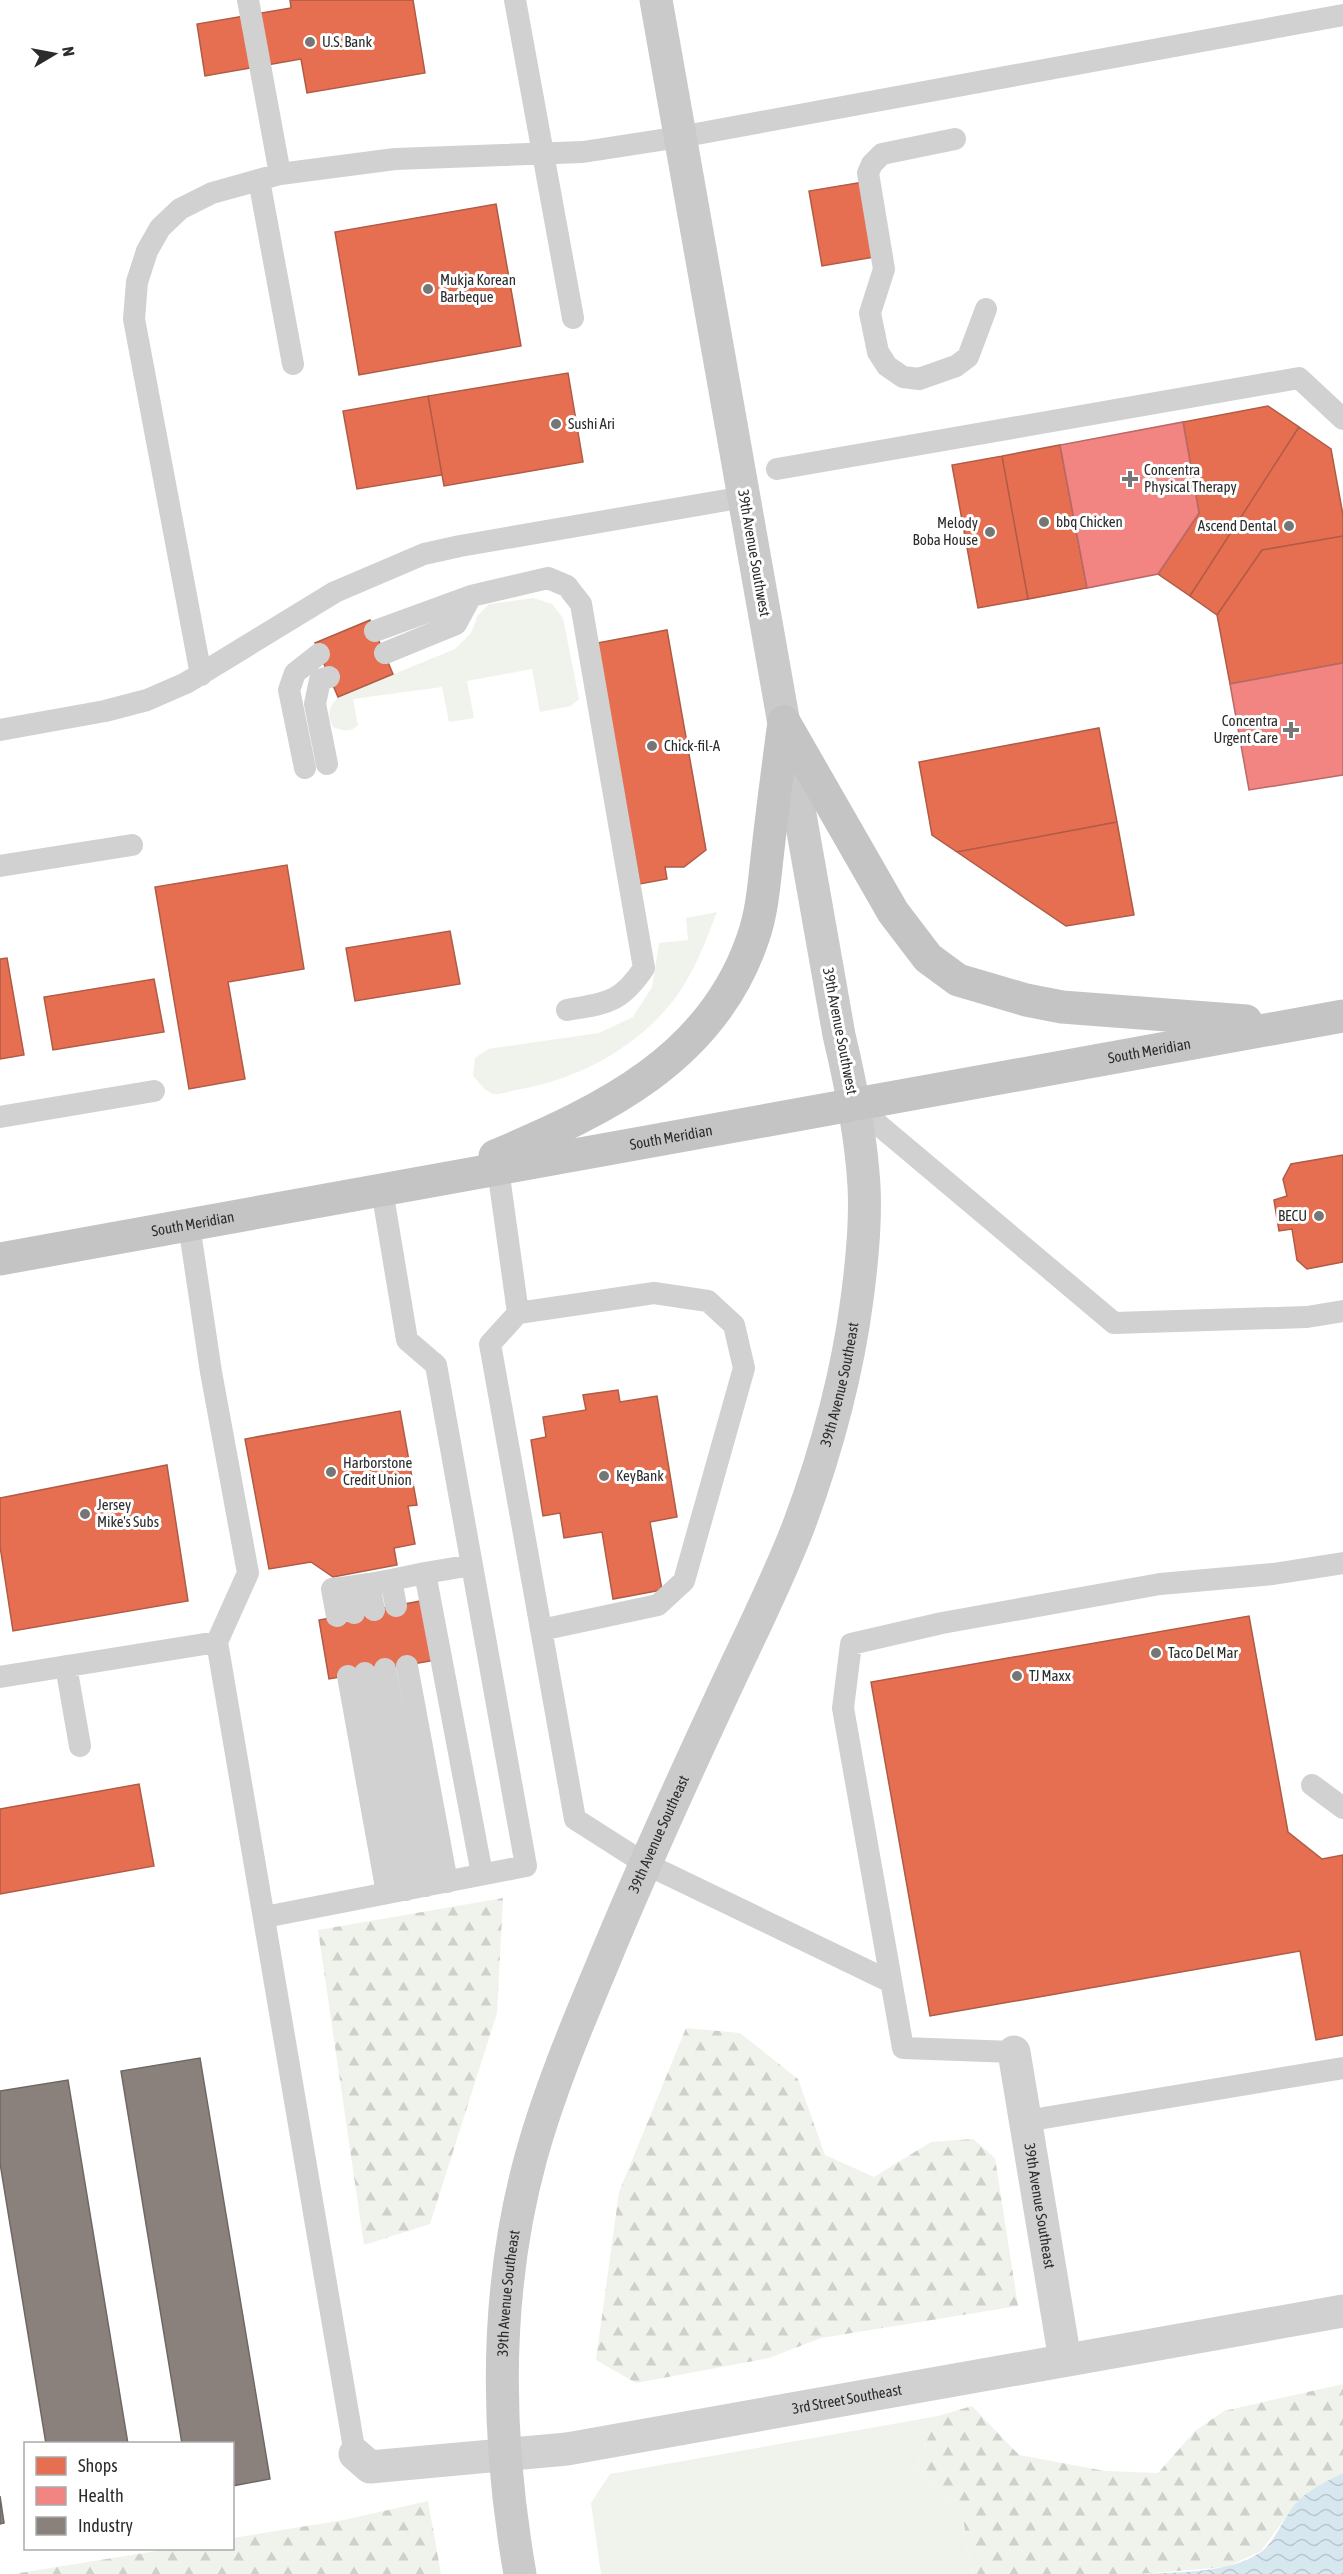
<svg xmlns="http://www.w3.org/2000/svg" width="1343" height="2574" font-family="'Asap Condensed',sans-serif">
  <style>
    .green { fill: #f0f3eb }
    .forest { fill: url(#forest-firs) }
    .water { fill: url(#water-waves) }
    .shops { fill: #e76f51; stroke: #af5b46; stroke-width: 1.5 }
    .health { fill: #f28482; stroke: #b76a68; stroke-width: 1.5 }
    .industry { fill: #8a817c; stroke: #6e6864; stroke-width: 1.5 }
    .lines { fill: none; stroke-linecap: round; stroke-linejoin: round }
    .lane { stroke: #d1d1d1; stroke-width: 22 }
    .street { stroke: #d1d1d1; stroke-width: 33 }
    .secondary { stroke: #cacaca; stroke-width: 33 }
    .primary { stroke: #c4c4c4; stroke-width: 33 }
    .poi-dot { fill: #767676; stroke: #fff; stroke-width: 2 }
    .labels { text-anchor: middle; stroke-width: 6; stroke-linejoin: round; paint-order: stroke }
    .poi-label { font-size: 15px; fill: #2c2c2c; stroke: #fff; text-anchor: start }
    .street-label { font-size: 15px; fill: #2c2c2c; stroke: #fff }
  </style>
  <defs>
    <pattern id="forest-firs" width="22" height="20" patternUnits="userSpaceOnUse" patternTransform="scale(1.5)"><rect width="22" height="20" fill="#f0f3eb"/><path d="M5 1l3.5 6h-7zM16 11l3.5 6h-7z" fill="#ced0ca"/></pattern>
    <pattern id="water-waves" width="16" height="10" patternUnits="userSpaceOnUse" patternTransform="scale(1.5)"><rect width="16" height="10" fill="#d7e7f0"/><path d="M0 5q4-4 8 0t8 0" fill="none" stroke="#b9c6ce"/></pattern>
  </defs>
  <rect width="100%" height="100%" fill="#fff"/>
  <path class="green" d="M533 598 552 604 563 618 579 699 571 706 540 712 532 669 467 681 474 718 449 722 442 687 353 699 358 725C350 733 343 731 333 727 327 715 328 708 338 697L455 649 471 633 478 615 489 604Z
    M717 912C705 943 693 976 672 1002 636 1048 578 1079 521 1089 513 1090 501 1095 494 1094 485 1092 479 1082 473 1076L475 1058 488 1049 599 1033 633 1017 652 987 659 943 688 940 686 918Z
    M938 2416 915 2467 963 2518 972 2574H601L591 2503 610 2474Z"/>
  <path class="forest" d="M503 1898 497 2013 430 2224 364 2245 318 1930Z
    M686 2028 740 2033 798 2079 825 2155 874 2177 931 2142 973 2139 995 2158 1018 2306 821 2338 769 2358 636 2383 596 2360 619 2192Z
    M1343 2384V2473L1321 2485 1297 2502 1261 2551 1227 2567 1139 2574H972L963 2518 915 2467 938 2416 972 2406 1019 2455 1105 2471 1158 2473 1195 2431 1224 2411Z
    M428 2501 441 2574H13L169 2549 232 2548 233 2538 344 2520Z"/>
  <path class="water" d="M1343 2473V2574H1139C1177 2572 1229 2574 1261 2552 1277 2539 1283 2518 1296 2503 1308 2490 1327 2481 1343 2473Z"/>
  <path class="shops" d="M290 0H413L425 73 307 93 301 59 205 76 197 24 291 8Z
    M863 182 875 257 822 266 809 191Z
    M496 204 521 346 359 375 335 232Z
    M568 373 583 462 444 486 428 396Z
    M428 396 442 475 357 489 343 411Z
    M1268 406 1299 427 1190 596 1158 574 1199 513 1183 422Z
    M1299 427 1331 449 1343 515V536L1262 550 1217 615 1190 596Z
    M1060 445 1087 588 1028 599 1002 456Z
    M1002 456 1028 599 978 608 952 465Z
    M1343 536V663L1230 684 1217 615 1262 550Z
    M370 620 393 674 338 697 315 643Z
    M667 630 706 850 684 867H665L667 879 640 884 597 643Z
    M1099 728 1117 822 957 852 932 835 919 762Z
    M1117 822 1134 915 1066 926 957 852Z
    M287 865 304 969 228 982 245 1079 189 1089 155 887Z
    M450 931 460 984 355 1001 346 948Z
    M7 958 24 1055 0 1059V959Z
    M154 979 164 1032 53 1050 44 997Z
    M1343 1155V1262L1307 1269 1297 1260 1292 1229 1279 1231 1274 1200 1287 1196 1283 1179 1291 1164Z
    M618 1390 620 1402 657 1396 677 1517 650 1522 662 1590 613 1599 602 1532 564 1538 560 1513 543 1516 531 1440 546 1437 543 1417 586 1410 583 1395Z
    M400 1411 417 1505 408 1506 415 1544 394 1548 397 1565 333 1577 311 1562 269 1569 245 1439Z
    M167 1465 188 1601 13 1631 0 1546V1498Z
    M426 1600 436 1660 329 1679 319 1620Z
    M1249 1616 1288 1832 1322 1859 1343 1855V2035L1316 2040 1300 1951 930 2016 871 1682Z
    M139 1784 154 1866 0 1894V1809Z"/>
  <path class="health" d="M1183 422 1199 513 1158 574 1087 588 1060 445Z
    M1343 663V775L1249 790 1230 684Z"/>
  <path class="industry" d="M200 2058 270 2479 232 2486V2444H182L121 2071Z
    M68 2080 128 2444H46L0 2163V2091Z
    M0 2496 4 2523 0 2524Z"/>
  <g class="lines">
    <path class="lane" d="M248 0 280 174
      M515 0 573 318
      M955 139 882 154 872 164 868 173 884 269 870 313 878 352 887 366 903 377 919 379 956 366 968 357 986 309
      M259 180 293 364
      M777 469 1299 378 1343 419
      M375 631 471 596 548 578 567 586 581 604 644 968C620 1004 606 1003 567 1010
      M385 653 456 624 471 596
      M201 675 134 319 137 282 147 251 160 228 180 209 212 193 280 174 395 159 583 152 680 137 1343 15
      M0 730 105 711 147 700 186 683 335 592 424 554 460 546 744 497
      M327 764 315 704 320 680 329 677
      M305 768 289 690 295 673 319 654
      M0 866 132 845
      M855 1105 1114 1323 1307 1317 1343 1311
      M0 1117 154 1091
      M498 1169 518 1313 490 1344 575 1819 644 1863 891 1982
      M189 1225 211 1372 248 1573 217 1642 355 2454
      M518 1313 654 1293 708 1301 734 1325 744 1368 684 1581 658 1605 541 1630
      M472 1565 425 1573 482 1874
      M396 1606 391 1580 425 1573
      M374 1610 369 1584 391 1580
      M354 1613 349 1587 369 1584
      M337 1616 332 1589 349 1587
      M66 1666 80 1746
      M407 1666 447 1882
      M385 1669 426 1886
      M365 1673 406 1890
      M348 1676 387 1893
      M0 1677 217 1642
      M1312 1785 1343 1808
      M265 1917 526 1866 436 1365 407 1340 382 1190
      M1014 2052 903 2048 843 1708 851 1644 942 1623 1160 1584 1273 1574 1343 1563
      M1026 2121 1343 2068"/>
    <g class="street">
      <path id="s1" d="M1014 2052 1065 2360"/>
      <path id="s2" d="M355 2454 370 2467 567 2449 1343 2311"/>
    </g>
    <path class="secondary" id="s3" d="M520 2574C496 2437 494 2292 531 2157 549 2092 575 2030 601 1968 638 1878 678 1790 719 1702 746 1643 776 1585 799 1525 826 1452 847 1376 857 1299 862 1262 866 1223 864 1186 861 1134 851 1085 839 1035L656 0"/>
    <g class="primary">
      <path d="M784 722 893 912 928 958 958 980 1026 1000 1062 1007 1246 1021"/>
      <path d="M495 1156C604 1110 712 1059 753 938 762 913 764 884 767 858 772 813 778 767 784 722"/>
      <path id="s4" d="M0 1259 1343 1016"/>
    </g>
  </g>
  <g class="poi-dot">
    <circle cx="310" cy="42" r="6"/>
    <circle cx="428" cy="289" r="6"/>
    <circle cx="556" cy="424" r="6"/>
    <path d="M1127 470h6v6h6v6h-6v6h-6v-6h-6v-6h6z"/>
    <circle cx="1044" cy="522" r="6"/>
    <circle cx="1289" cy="526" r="6"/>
    <circle cx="990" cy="532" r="6"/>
    <path d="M1288 721h6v6h6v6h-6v6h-6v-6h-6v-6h6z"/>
    <circle cx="652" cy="746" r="6"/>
    <circle cx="1319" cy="1216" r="6"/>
    <circle cx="331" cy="1472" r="6"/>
    <circle cx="604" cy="1476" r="6"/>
    <circle cx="85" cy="1514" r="6"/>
    <circle cx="1156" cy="1653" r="6"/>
    <circle cx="1017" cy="1676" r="6"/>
  </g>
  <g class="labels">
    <g class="poi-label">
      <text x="322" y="47">U.S. Bank</text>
      <text x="440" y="285">Mukja Korean<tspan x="440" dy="17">Barbeque</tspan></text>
      <text x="568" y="429">Sushi Ari</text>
      <text x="1144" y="475">Concentra<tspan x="1144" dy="17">Physical Therapy</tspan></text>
      <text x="1056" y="527">bbq Chicken</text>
      <text x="978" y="528" text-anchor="end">Melody<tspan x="978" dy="17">Boba House</tspan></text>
      <text x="1277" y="531" text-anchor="end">Ascend Dental</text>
      <text x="1278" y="726" text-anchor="end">Concentra<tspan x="1278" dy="17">Urgent Care</tspan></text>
      <text x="664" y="751">Chick-fil-A</text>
      <text x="1307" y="1221" text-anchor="end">BECU</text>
      <text x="343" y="1468">Harborstone<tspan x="343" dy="17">Credit Union</tspan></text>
      <text x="616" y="1481">KeyBank</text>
      <text x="97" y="1510">Jersey<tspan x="97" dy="17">Mike's Subs</tspan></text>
      <text x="1168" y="1658">Taco Del Mar</text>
      <text x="1029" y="1681">TJ Maxx</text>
    </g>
    <g class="street-label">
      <text transform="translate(754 553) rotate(80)" y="5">39th Avenue Southwest</text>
      <text transform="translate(840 1031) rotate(79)" y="5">39th Avenue Southwest</text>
      <text dy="5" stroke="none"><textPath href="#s4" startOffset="1168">South Meridian</textPath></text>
      <text dy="5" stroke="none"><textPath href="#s4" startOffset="682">South Meridian</textPath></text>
      <text dy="5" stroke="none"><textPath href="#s4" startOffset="196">South Meridian</textPath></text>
      <text dy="5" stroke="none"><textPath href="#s3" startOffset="1254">39th Avenue Southeast</textPath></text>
      <text dy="5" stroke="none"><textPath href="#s3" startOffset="768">39th Avenue Southeast</textPath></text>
      <text dy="5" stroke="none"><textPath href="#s1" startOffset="156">39th Avenue Southeast</textPath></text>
      <text dy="5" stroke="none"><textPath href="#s3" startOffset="282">39th Avenue Southeast</textPath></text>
      <text dy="5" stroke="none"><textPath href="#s2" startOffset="502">3rd Street Southeast</textPath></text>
    </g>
  </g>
  <rect x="24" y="2442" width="210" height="108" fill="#ffffff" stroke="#ababab" stroke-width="1.5"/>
  <rect x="36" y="2457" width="30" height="18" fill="#e76f51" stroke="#ababab" stroke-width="1.5"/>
  <text x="78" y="2472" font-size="18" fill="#2c2c2c">Shops</text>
  <rect x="36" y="2487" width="30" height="18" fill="#f28482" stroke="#ababab" stroke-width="1.5"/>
  <text x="78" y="2502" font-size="18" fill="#2c2c2c">Health</text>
  <rect x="36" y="2517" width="30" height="18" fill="#8a817c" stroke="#ababab" stroke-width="1.5"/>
  <text x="78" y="2532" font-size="18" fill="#2c2c2c">Industry</text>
  <g transform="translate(54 54) rotate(80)" stroke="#ffffff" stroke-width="4.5" paint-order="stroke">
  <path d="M0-4.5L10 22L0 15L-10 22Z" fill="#2c2c2c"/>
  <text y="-9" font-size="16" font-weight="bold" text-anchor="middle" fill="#2c2c2c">N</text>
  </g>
</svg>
